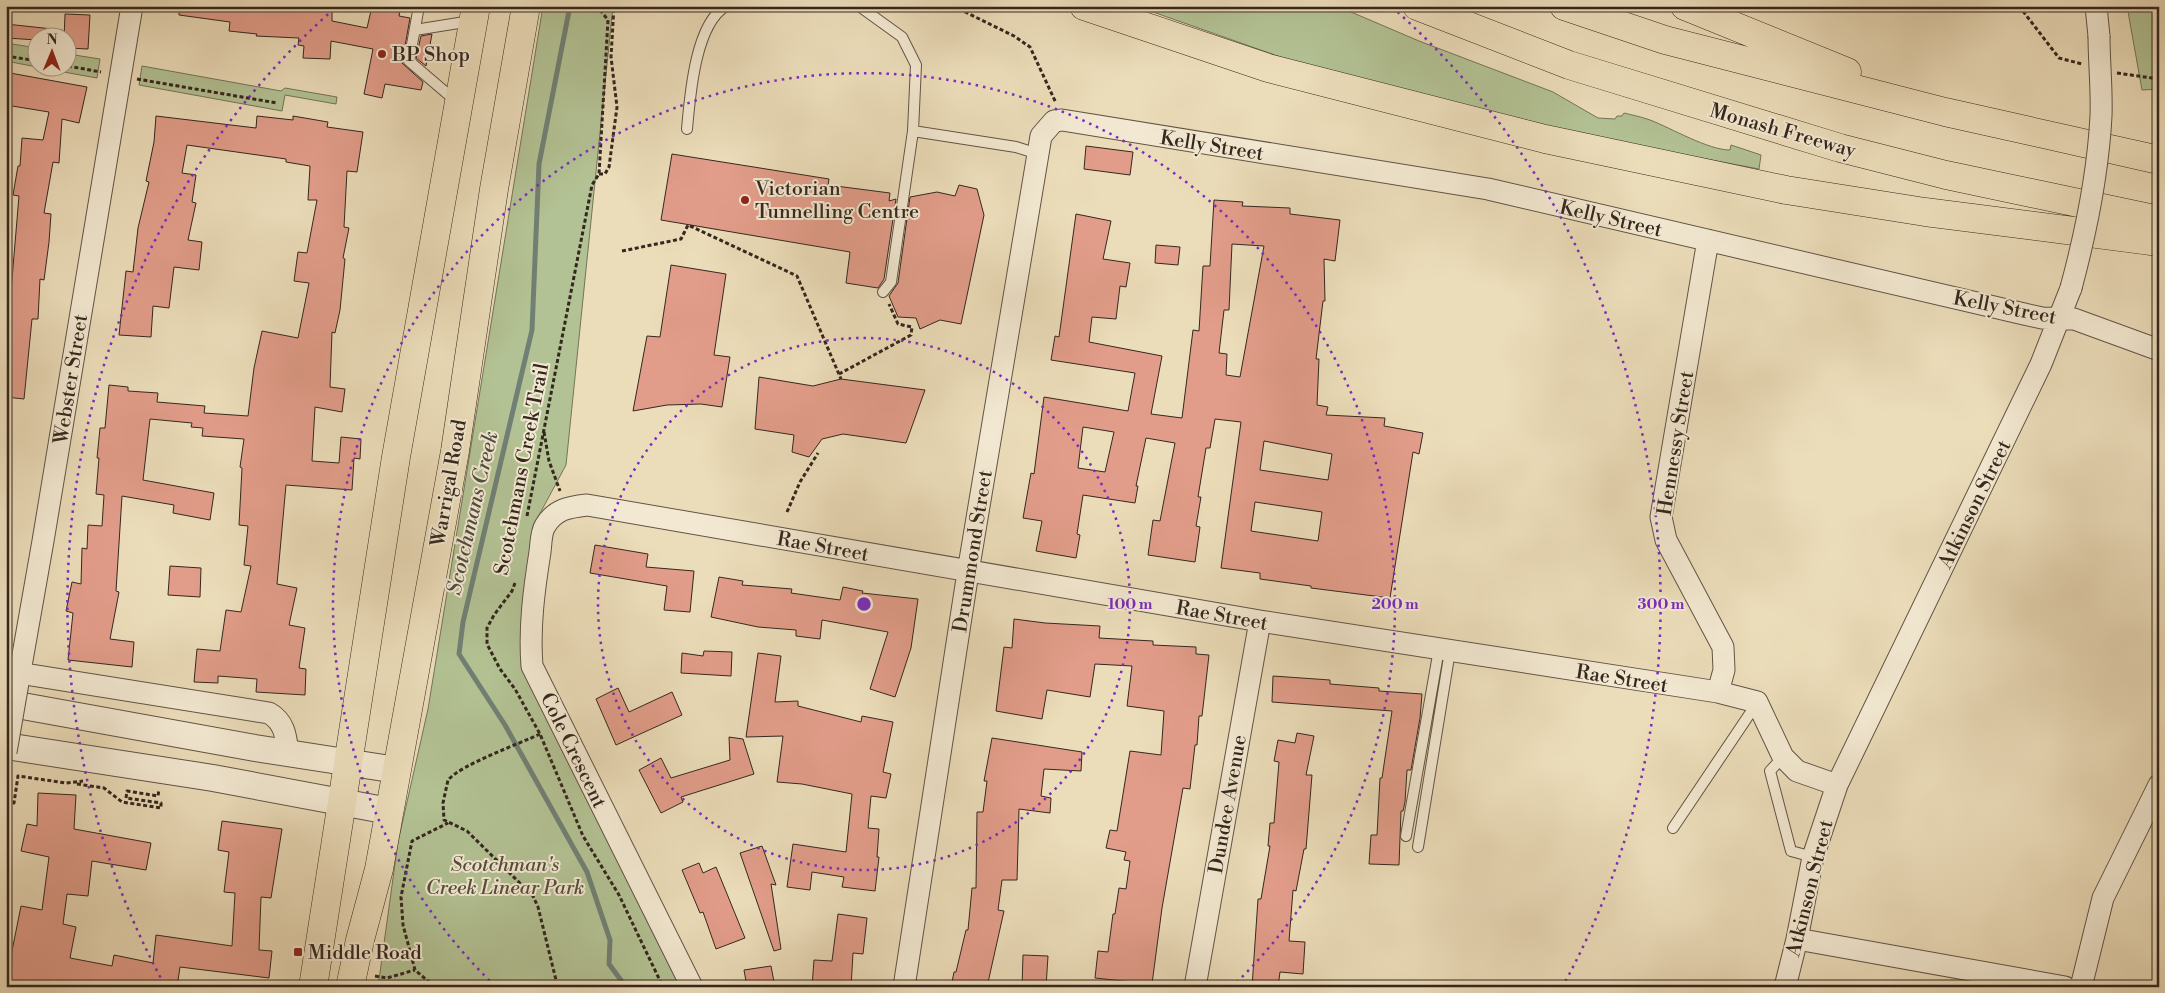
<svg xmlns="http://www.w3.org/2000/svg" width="2165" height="993" font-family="'Libre Bodoni',serif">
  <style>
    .green { fill: #b3c294; stroke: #747459 }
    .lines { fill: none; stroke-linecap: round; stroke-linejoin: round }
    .stream { stroke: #718074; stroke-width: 5 }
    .building { fill: #e29d8a; stroke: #34271e; fill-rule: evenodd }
    .service-casing { stroke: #625445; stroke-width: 12 }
    .minor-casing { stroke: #625445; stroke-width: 23 }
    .tertiary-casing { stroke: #625445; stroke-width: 28 }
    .trunk-casing { stroke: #34271e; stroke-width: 29 }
    .motorway-casing { stroke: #34271e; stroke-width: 29 }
    .path { stroke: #34271e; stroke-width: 3; stroke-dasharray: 4 2.5; stroke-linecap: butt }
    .service { stroke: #f3e9d2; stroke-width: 10 }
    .minor { stroke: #f3e9d2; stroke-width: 21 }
    .tertiary { stroke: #f3e9d2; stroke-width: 26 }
    .trunk { stroke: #ecddba; stroke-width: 28 }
    .motorway { stroke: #ecddba; stroke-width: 28 }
    .minor-bridge-casing { stroke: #625445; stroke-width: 23; stroke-linecap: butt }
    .minor-bridge { stroke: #f3e9d2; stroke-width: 21 }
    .ring { fill: none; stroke: #7b2cbf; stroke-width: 2.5; stroke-dasharray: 2.5 5 }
    .poi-dot { fill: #8f2418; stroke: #f3e9d2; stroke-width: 2 }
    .labels { text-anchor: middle; stroke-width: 4; stroke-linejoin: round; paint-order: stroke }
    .poi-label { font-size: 20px; fill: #34271e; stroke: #f3e9d2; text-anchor: start }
    .street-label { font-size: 20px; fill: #34271e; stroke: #f3e9d2 }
    .park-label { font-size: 20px; font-style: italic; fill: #544e3c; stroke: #f3e9d2 }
    .water-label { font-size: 21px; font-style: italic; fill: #4d4c42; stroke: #f3e9d2 }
    .centre { fill: #7b2cbf; stroke: #f3e9d2; stroke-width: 2.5 }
    .ring-label { font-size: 15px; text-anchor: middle; font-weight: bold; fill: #7b2cbf; stroke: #f3e9d2; stroke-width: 4; stroke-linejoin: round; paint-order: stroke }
  </style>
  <rect width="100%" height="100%" fill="#ecddba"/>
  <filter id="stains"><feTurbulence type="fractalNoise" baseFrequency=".004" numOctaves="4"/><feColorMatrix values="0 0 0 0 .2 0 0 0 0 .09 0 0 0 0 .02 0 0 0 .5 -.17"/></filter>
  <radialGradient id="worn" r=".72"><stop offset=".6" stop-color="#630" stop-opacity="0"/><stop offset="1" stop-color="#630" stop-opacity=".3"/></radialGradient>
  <path class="green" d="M543 6H613L566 465 537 519 522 655 682 987H378L398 842 428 709Z
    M1136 6H1337L1419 41 1553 92 1598 118 1615 119 1617 116H1622L1624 113C1632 115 1642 117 1650 120 1671 128 1708 150 1730 150L1731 145 1761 155 1759 169 1563 132 1306 66Z
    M2127 6H2159V89L2142 90Z
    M6 43 37 48V67L6 61Z
    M68 54 100 59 97 78 41 68H68Z
    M142 66 281 91 285 88 337 97 336 104 285 95 282 111 139 85Z"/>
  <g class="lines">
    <path class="stream" d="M570 6 539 164 532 330 463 622 459 654 505 725 587 872 610 940 609 964 626 987"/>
  </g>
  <path class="building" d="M179 6H332V21L367 28 372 6 400 11 399 16 410 18 402 63 423 82 421 90 385 84 382 98 364 94 373 49 331 41 330 59 303 58 304 46 298 45 299 38 256 36 257 34 229 31 230 22 179 15Z
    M65 14 90 15 88 49 68 48V38H64Z
    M6 24 62 30 61 38H38V40L6 38Z
    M432 34 426 66 416 58 421 36Z
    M10 73 87 87 79 123 62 119 59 163 53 162 44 213 51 214 49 242 44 280 40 279 38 319H32L24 399 6 397V291H11L19 196 13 195 18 166H20L22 138 43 140 49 112 6 105Z
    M156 116 256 128 257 116 293 120V116L328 122 327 127 363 132 357 172 347 171 344 227 349 228 343 258 345 259 340 310 335 333 332 332 330 387 345 389 342 412 315 407 312 461 339 463 341 437 361 439 360 459 354 458 352 490 286 485 277 584 297 588 289 625 305 628 299 668 306 669 305 695 256 692 257 679 218 676V683L194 682 197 649 220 651 226 610 241 612 251 566 244 565 248 526 239 525 242 468 240 467 244 439 202 436 203 428 191 427 192 423 150 419 143 480 214 493 210 520 173 513 174 505 122 496 116 591 119 592 110 639 134 642 132 667 68 660 73 613 66 611 72 582 81 584 82 548 87 549 88 525 102 526 104 495 96 494 99 458H97L100 428H105L109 385 128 387V391L158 393 157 402 205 406 204 413 248 416 254 368 262 331 298 338 309 283 294 281 298 252 307 253 317 200H308L310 166 286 162V159L187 145 182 173 196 175 192 202 196 203 188 240 202 242 199 270 174 267 169 308 153 306 151 337 119 335 126 271 133 272 138 228 149 182 146 181 154 142Z
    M1086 146 1133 152 1130 175 1084 169Z
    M672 154 829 179 828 185 890 193 889 201 896 199 884 279 878 288 846 283 850 252 661 220Z
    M959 185 977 189 984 215 961 324 940 320 920 329 916 318 898 317 889 296 898 283 910 197 937 192 955 196Z
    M1214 200 1243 202 1242 206 1290 208V214L1340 220 1335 261 1324 259 1325 301H1323L1316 359H1319L1317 405 1328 407 1326 415 1385 418 1384 426 1423 433 1419 454 1413 452 1390 598 1311 588V586L1260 579V573L1221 568 1241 422 1215 419 1210 448H1206L1198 497H1201L1196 526 1200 527 1195 562 1148 555 1153 520 1160 521 1175 443 1146 438 1136 486H1138L1135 503 1083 495 1077 534 1080 535 1076 558 1036 551 1042 521 1023 518 1031 473 1034 474 1044 397 1128 411 1135 373 1051 360 1055 336 1059 337 1076 214 1111 221 1103 259 1130 263 1126 287 1120 286 1116 319 1092 317 1089 342 1162 356 1151 414 1182 418 1193 330 1199 331 1203 266H1210ZM1232 244 1264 246 1240 377 1226 375 1227 354 1219 353 1224 310H1229ZM1083 427 1114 432 1105 472 1078 468ZM1264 441 1332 454 1328 480 1260 470ZM1255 502 1322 512 1318 541 1251 531Z
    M1156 245 1180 247 1178 265 1155 263Z
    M671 265 726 274 714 355 730 357 722 407 701 404 667 405 633 411 647 336 660 337Z
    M759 377 813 386 841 379 925 390 906 443 843 434 822 439 809 457 792 452 794 435 755 429Z
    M595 545 648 554 646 567 694 571 690 612 664 610 667 586 590 573Z
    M170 566 201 568 200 597 168 595Z
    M719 577 743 581 742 585 792 589 791 593 840 600 843 587 863 591 862 593 918 599 911 648 895 697 870 689 888 632 822 620 820 639 796 636V630L758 627 711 617Z
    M1014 619 1045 623 1100 626 1099 638 1153 641V645L1196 647V654L1209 655 1202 716H1199L1197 745H1195L1190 789 1183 788 1162 908 1152 984 1095 978 1098 951 1108 952 1113 914H1115L1119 888 1126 889 1130 861 1124 860 1126 852 1106 848 1110 830 1117 831 1130 751 1161 755 1164 711 1127 706 1132 666 1095 664 1090 697 1047 690 1042 719 996 711 1004 647 1012 648Z
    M704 651 732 652 731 676 681 673 682 653 703 656Z
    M758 653 781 656 775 702 798 701V706L861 722 862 716 893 722 883 772 891 774 886 798 871 796 868 828 879 829 877 857H879L875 891 842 887 844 877 812 872 810 890 787 887 793 844 846 852 852 794 802 784 777 782 783 736 746 737Z
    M1273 676 1330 680V684L1379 688V691L1422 694 1420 718 1411 770H1407L1405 802 1403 811H1401L1399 865 1369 864 1371 835H1377L1380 778H1382L1392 711 1272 702Z
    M618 688 629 712 672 692 682 715 616 745 596 699Z
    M1297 733 1314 736 1306 775H1312L1306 849H1304L1296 891 1293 890 1289 941 1305 942 1303 974 1280 972 1278 987H1252L1258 899H1261L1270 846H1268L1270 823H1274L1279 762 1274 761 1278 740 1295 743Z
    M729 737 743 739 754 774 681 797 683 802 661 813 639 770 661 758 671 778 730 760Z
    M992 738 1082 752 1081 771 1044 769 1041 796 1051 798 1050 813 1019 809 1017 880H1002L998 910 1004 911 987 987H951L954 972H956L966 930H968L972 888H976L977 812H983L987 781H984Z
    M38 793 76 795 74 829 151 843 146 870 92 861 88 896 67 894 63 924 76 927 70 958 112 966 114 955 153 963 156 935 232 946 235 893 224 892 229 852 218 850 222 821 282 829 271 898 261 897 259 950 272 951 269 978 180 967 177 987H70L55 984 11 982 12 951 21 906 42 910 49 857 21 851 27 824 37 826Z
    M762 846 776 885 771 884 781 949 774 951 740 853Z
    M699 863 703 873 716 867 745 938 716 949 703 912 700 913 682 870Z
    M838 914 867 918 863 954 853 953 851 987H812L814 960 832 961Z
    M1023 955 1048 956 1046 987H1022Z
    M771 966 775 987H747L744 970Z"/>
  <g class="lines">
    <g class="service-casing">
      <path id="service" d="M419 6 409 61 457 102
        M859 6 902 37 916 65 913 131 891 282 883 292
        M415 30 471 21
        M687 129C690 96 695 24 726 6
        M913 131 1016 147 1038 154
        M1783 757 1770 771 1791 851 1813 857
        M1673 828 1757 703
        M1406 836 1439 649
        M1418 847 1450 651"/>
    </g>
    <g class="minor-casing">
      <path id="minor" d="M2096 6 2099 36
        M1708 240 1661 517 1666 540 1723 647 1724 670 1718 692
        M6 671 269 713C285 722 286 737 288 753
        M18 683 43 541 132 6
        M1797 939 2065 987
        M692 987 532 666C529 627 534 590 540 552 541 544 541 532 545 526 555 509 569 507 587 505L1260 621 1718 692 1757 702 1783 757 1797 771 1837 785
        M904 987 968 572 1041 136 1054 121 1062 120 1488 189 2024 314 2042 318 2074 319 2159 350
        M1195 987 1260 621
        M1785 987 1797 939 1813 857 1837 785 2041 364 2071 288
        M2081 987 2103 898 2159 785"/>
    </g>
    <g class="tertiary-casing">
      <path id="tertiary" d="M6 703 255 748 397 770
        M6 746 213 778 389 811"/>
    </g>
    <g class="trunk-casing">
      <path id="trunk" d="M313 987 396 457 476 6
        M350 987 360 940 379 869 455 451 494 189 526 6"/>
    </g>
    <g class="motorway-casing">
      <path id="motorway" d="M1084 6 1268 68 1545 139 1786 190 1925 212 2159 242
        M1417 6 1569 65 1840 148 1946 175 2159 220
        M1564 6 1665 40 1945 112 2159 160
        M1685 6 1847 72"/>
    </g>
    <path class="path" d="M953 6 1014 36 1030 47 1056 103
      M2019 6 2059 58 2082 64
      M6 56 38 61
      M68 66 101 72
      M2117 73 2159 79
      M137 79 277 103
      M599 174H605L609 167 617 107 611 57 614 6
      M622 251 681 239 688 225 797 276 841 379
      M839 374 911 335 912 327 898 324 889 304
      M544 432 549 461 560 491
      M787 512 800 482 818 453
      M527 516 592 185 599 174 608 20 597 6
      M515 583 512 591 494 615 487 628V644L500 669 515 689 540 734 583 836 619 895 663 987
      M540 734C519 744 462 764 448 780L443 803 444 820 467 831 533 896 538 907 556 980 560 987
      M77 784 104 788 122 802 161 808V803L126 798 127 791 158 796 159 789
      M6 802 14 803 18 776 66 783 83 781
      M375 976 387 978 415 970
      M435 987 415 970 403 925 401 897 412 841 448 823"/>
    <use href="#service" class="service"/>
    <use href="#minor" class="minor"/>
    <use href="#tertiary" class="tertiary"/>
    <use href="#trunk" class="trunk"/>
    <use href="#motorway" class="motorway"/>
    <g class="minor-bridge-casing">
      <path id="minor-bridge" d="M2071 288C2086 232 2098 175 2101 116 2102 89 2099 62 2099 36
        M6 752 18 683"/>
    </g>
    <use href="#minor-bridge" class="minor-bridge"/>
  </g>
  <g class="ring">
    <circle cx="864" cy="604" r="266"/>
    <path d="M495 986A531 531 0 1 1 1233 986"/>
    <path d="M164 984A797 797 0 0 1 336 7M1392 7A797 797 0 0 1 1564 984"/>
  </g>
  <g class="poi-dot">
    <circle cx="382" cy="54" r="5"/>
    <circle cx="745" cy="200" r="5"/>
    <rect x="293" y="947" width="10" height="10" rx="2.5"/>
  </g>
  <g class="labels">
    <g class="poi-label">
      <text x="392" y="61">BP Shop</text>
      <text x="755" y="195">Victorian<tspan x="755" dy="23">Tunnelling Centre</tspan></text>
      <text x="308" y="959">Middle Road</text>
    </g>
    <g class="street-label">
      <text transform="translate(1783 130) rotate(16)" y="7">Monash Freeway</text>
      <text transform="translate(1212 145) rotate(9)" y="7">Kelly Street</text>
      <text transform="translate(1611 218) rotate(13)" y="7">Kelly Street</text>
      <text transform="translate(2005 307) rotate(11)" y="7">Kelly Street</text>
      <text transform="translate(70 379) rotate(-81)" y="7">Webster Street</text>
      <text transform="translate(1675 443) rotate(-81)" y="7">Hennessy Street</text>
      <text transform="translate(521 469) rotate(-79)" y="7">Scotchmans Creek Trail</text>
      <text transform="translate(448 483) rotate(-80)" y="7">Warrigal Road</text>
      <text transform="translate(1974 504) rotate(-64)" y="7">Atkinson Street</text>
      <text transform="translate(823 546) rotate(10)" y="7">Rae Street</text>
      <text transform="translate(972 551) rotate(-81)" y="7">Drummond Street</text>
      <text transform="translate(1222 615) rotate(10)" y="7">Rae Street</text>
      <text transform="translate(1622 678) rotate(9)" y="7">Rae Street</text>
      <text transform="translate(574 750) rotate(64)" y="7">Cole Crescent</text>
      <text transform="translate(1227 804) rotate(-80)" y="7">Dundee Avenue</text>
      <text transform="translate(1809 888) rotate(-76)" y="7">Atkinson Street</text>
    </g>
    <g class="park-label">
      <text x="505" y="871">Scotchman's<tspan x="505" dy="23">Creek Linear Park</tspan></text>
    </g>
    <g class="water-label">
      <text transform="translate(472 513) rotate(-77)" y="7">Scotchmans Creek</text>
    </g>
  </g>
  <circle cx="864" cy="604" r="8" class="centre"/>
  <g class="ring-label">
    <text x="1130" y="609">100 m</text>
    <text x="1395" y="609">200 m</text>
    <text x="1661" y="609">300 m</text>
  </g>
  <rect width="2165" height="993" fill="none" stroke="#ecddba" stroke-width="25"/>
  <rect x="8" y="8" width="2150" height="978" fill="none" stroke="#34271e" stroke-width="2.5"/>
  <rect x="12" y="12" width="2140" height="968" fill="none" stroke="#34271e"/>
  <g transform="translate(52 52) rotate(1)"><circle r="24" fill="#f3e9d2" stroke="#a79b8a"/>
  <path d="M0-4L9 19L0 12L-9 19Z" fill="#8f2418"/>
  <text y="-8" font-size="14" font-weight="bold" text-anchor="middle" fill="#34271e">N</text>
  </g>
  <rect width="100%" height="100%" filter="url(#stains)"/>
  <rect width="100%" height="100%" fill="url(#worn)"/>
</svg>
